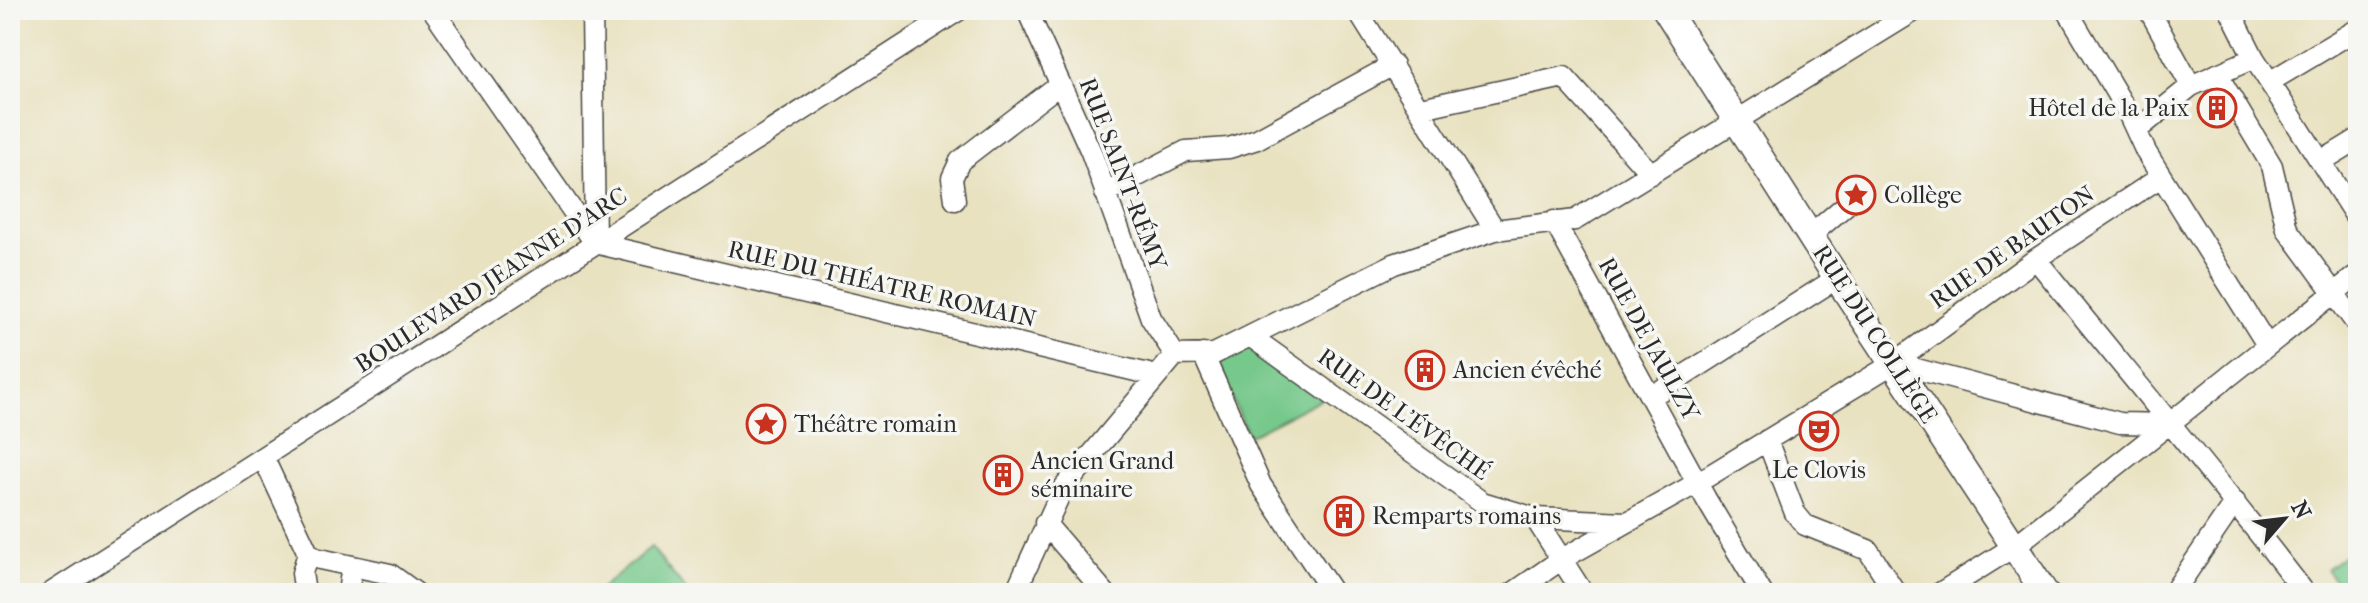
<svg xmlns="http://www.w3.org/2000/svg" width="2368" height="603" font-family="'IM FELL French Canon',serif">
  <style>
    .green { fill: #76c88b; stroke: #507a5b; stroke-width: 2 }
    .lines { fill: none; stroke-linecap: round; stroke-linejoin: round }
    .minor-casing { stroke: #484642; stroke-width: 23 }
    .major-casing { stroke: #484642; stroke-width: 29 }
    .minor { stroke: #fff; stroke-width: 20 }
    .major { stroke: #fff; stroke-width: 26 }
    .labels { text-anchor: middle; stroke-width: 7; stroke-linejoin: round; paint-order: stroke }
    .poi-label { font-size: 24px; fill: #2b2b2b; stroke: #f6f6f2; text-anchor: start }
    .street-label { font-size: 24px; fill: #2b2b2b; stroke: #f6f6f2 }
  </style>
  <rect width="100%" height="100%" fill="#f6f6f2"/>
  <filter id="ink" filterUnits="userSpaceOnUse"><feTurbulence type="fractalNoise" baseFrequency=".0125" numOctaves="2"/><feDisplacementMap in="SourceGraphic" scale="16" xChannelSelector="R" yChannelSelector="G"/><feConvolveMatrix kernelMatrix="1 2 1 2 8 2 1 2 1" color-interpolation-filters="sRGB"/></filter>
  <filter id="wash" filterUnits="userSpaceOnUse"><feTurbulence type="fractalNoise" baseFrequency=".006" numOctaves="4" result="noise"/><feDisplacementMap in="SourceGraphic" scale="32" xChannelSelector="R" yChannelSelector="G"/><feGaussianBlur stdDeviation="1.8" result="paint"/><feColorMatrix in="noise" values="0 0 0 0 0 0 0 0 0 0 0 0 0 0 0 0 0 1.4 0 .05"/><feComposite in="paint" operator="in"/></filter>
  <g filter="url(#wash)">
    <rect width="100%" height="100%" fill="#e9e2c1"/>
    <path class="green" d="M1250 346 1325 397 1249 436 1216 365Z
      M2358 545V593H2345L2326 569Z
      M651 547 688 593H595Z"/>
  </g>
  <g filter="url(#ink)">
    <g class="lines">
      <g class="minor-casing">
        <path id="minor" d="M433 10 595 243
          M592 10 595 242
          M1027 10 1091 152 1151 318 1175 355
          M1357 10 1495 230
          M2067 10 2128 113 2146 152 2267 345
          M2149 10 2191 86
          M2230 10 2254 58 2358 220
          M2217 74 2272 166 2287 229 2358 326
          M2271 81 2358 29
          M1421 108 1564 77 1651 174
          M2137 130 2191 86 2254 58
          M2322 161 2358 139
          M1105 193 1186 151 1229 148 1257 139 1393 65
          M955 200 952 178 960 161 1060 84
          M1554 221 1706 499 1762 593
          M1810 236 1854 198
          M595 243 1157 376
          M2036 259C2126 371 2218 479 2305 593
          M1250 336 1482 502 1535 518 1626 522
          M1203 354 1261 485 1333 593
          M1894 363 2120 423 2169 424
          M1652 396 1837 278
          M1767 440 1795 513 1805 525 1868 550 1896 593
          M264 459 308 553 315 558 390 574 416 593
          M1535 518 1583 593
          M1045 523 1105 593
          M51 593 959 10
          M305 593 302 573 308 553
          M348 593 352 566
          M1015 593 1062 490 1175 355 1214 354 1394 264 1495 230 1575 220 1916 10
          M1513 593 1562 559 1697 483 1894 363 2036 259 2161 177
          M1940 593 2015 546 2358 274
          M2173 593 2235 502"/>
      </g>
      <g class="major-casing">
        <path id="major" d="M1666 10 1837 278 2045 593"/>
      </g>
      <use href="#minor" class="minor"/>
      <use href="#major" class="major"/>
    </g>
  </g>
  <defs>
    <g id="building-ring" transform="scale(2)"><circle r="9.5" fill="#f6f6f2" stroke="#c8321e" stroke-width="1.5"/><path d="M-4-6H4V6H1V3H-1V6H-4ZM-2.5-4.3h1.7v1.8h-1.7ZM.8-4.3h1.7v1.8H.8ZM-2.5-1h1.7V.8h-1.7ZM.8-1h1.7V.8H.8Z" fill="#c8321e"/></g>
    <g id="sight-ring" transform="scale(2)"><circle r="9.5" fill="#f6f6f2" stroke="#c8321e" stroke-width="1.5"/><path d="M0-6L1.8-2.2L6-1.7L2.9 1.2L3.7 5.4L0 3.3L-3.7 5.4L-2.9 1.2L-6-1.7L-1.8-2.2Z" fill="#c8321e"/></g>
    <g id="theatre-ring" transform="scale(2)"><circle r="9.5" fill="#f6f6f2" stroke="#c8321e" stroke-width="1.5"/><path d="M-5-5.5Q0-4 5-5.5V0Q5 5 0 6Q-5 5-5 0ZM-3.3-2.5H-1v1.5H-3.3ZM1-2.5H3.3v1.5H1ZM-2.8 1Q0 5.5 2.8 1Z" fill="#c8321e"/></g>
  </defs>
  <g fill-rule="evenodd">
    <use href="#building-ring" x="2217" y="108"/>
    <use href="#sight-ring" x="1856" y="195"/>
    <use href="#building-ring" x="1425" y="370"/>
    <use href="#sight-ring" x="766" y="424"/>
    <use href="#theatre-ring" x="1819" y="431"/>
    <use href="#building-ring" x="1003" y="475"/>
    <use href="#building-ring" x="1344" y="516"/>
  </g>
  <g class="labels">
    <g class="poi-label">
      <text x="2189" y="116" text-anchor="end">Hôtel de la Paix</text>
      <text x="1884" y="203">Collège</text>
      <text x="1453" y="378">Ancien évêché</text>
      <text x="794" y="432">Théâtre romain</text>
      <text x="1031" y="469">Ancien Grand<tspan x="1031" dy="28">séminaire</tspan></text>
      <text x="1819" y="478" text-anchor="middle">Le Clovis</text>
      <text x="1372" y="524">Remparts romains</text>
    </g>
    <g class="street-label">
      <text transform="translate(1123 174) rotate(69)" y="8">RUE SAINT-RÉMY</text>
      <text transform="translate(2012 247) rotate(-35)" y="8">RUE DE BAUTON</text>
      <text transform="translate(491 280) rotate(-33)" y="8">BOULEVARD JEANNE D'ARC</text>
      <text transform="translate(882 284) rotate(13)" y="8">RUE DU THÉATRE ROMAIN</text>
      <text transform="translate(1875 334) rotate(57)" y="8">RUE DU COLLÈGE</text>
      <text transform="translate(1649 339) rotate(61)" y="8">RUE DE JAULZY</text>
      <text transform="translate(1404 414) rotate(36)" y="8">RUE DE L'ÉVÊCHÉ</text>
    </g>
  </g>
  <rect width="2368" height="603" fill="none" stroke="#f6f6f2" stroke-width="40"/>
  <g transform="translate(2284 519) rotate(62)" stroke="#f6f6f2" stroke-width="6" paint-order="stroke">
  <path d="M0-6L14 30L0 20L-14 30Z" fill="#2b2b2b"/>
  <text y="-12" font-size="22" font-weight="bold" text-anchor="middle" fill="#2b2b2b">N</text>
  </g>
</svg>
